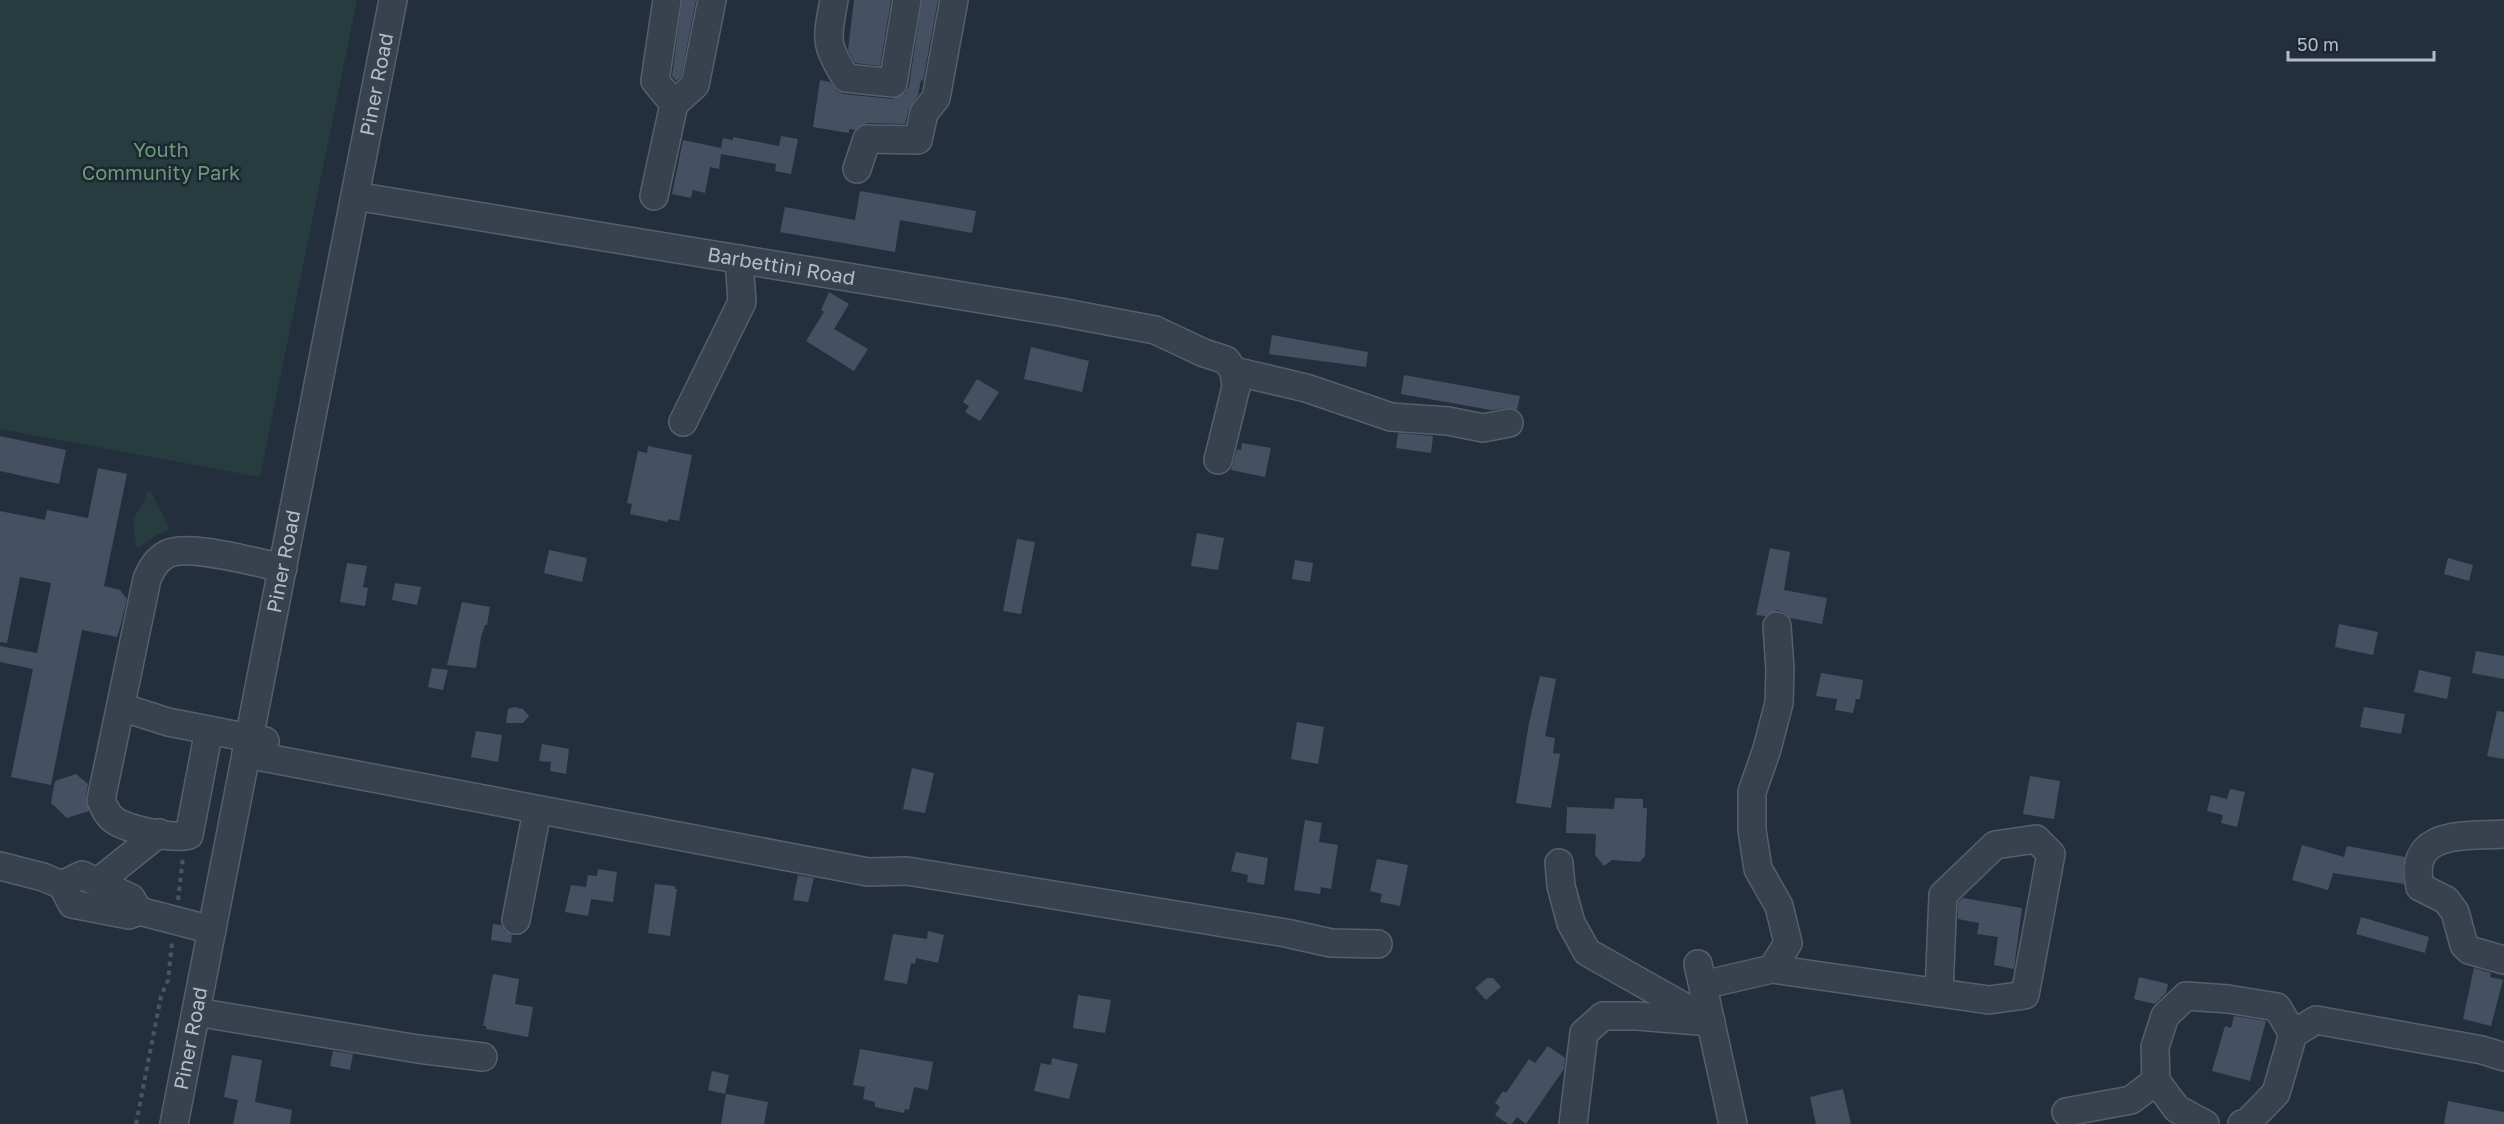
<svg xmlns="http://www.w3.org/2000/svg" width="2504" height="1124" font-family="'Golos Text',sans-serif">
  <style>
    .green { fill: #263c3f }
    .building { fill: #455162 }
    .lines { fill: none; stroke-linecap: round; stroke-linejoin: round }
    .minor-casing { stroke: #565f6c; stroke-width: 30 }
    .path { stroke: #44595c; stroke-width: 4; stroke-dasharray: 4.5 4.5; stroke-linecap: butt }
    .minor { stroke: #38414e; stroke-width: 27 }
    .labels { text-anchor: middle; stroke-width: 5; stroke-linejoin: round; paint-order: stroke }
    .street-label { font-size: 20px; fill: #b4bcc9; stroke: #1d2633 }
    .park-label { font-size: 20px; fill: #6b9a76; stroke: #1d2633 }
  </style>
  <rect width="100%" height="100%" fill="#242f3e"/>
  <path class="green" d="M0 0H357L260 477 0 429Z
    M150 490 170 529 155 536 137 549C135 537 130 521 138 510 143 503 145 501 146 492Z"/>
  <path class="building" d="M682 0H696L681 77 676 81 672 76Z
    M854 0H891L880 66 855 63 848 50Z
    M922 0H938L923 81 921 80 918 95 909 109 905 124 867 123 855 130 849 129V133L813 127 820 80 830 82 837 91 844 94 892 99 905 93 909 86Z
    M781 136 798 139 791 174 775 171 776 164 721 154 719 169 710 167 705 193 693 190 691 198 672 194 683 140 721 148 723 138 733 140V137L779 146Z
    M860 191 976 211 972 233 900 220 895 252 780 232 785 207 855 220Z
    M829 292 849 304 834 329 868 349 854 371 806 341 824 312 821 310Z
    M1272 335 1368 352 1366 367 1269 354Z
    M1031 347 1089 361 1082 392 1024 379Z
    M1404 375 1520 396 1517 410 1507 408 1491 410 1401 394Z
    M977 379 999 392 980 421 965 412 969 406 963 402Z
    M1398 433 1433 436 1431 453 1396 448Z
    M0 436 66 450 59 484 0 471Z
    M1242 443 1271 448 1265 477 1231 470 1237 449 1241 450Z
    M648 446 692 455 679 521 668 519V522L630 514 632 504 627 503 638 451 647 453Z
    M98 468 127 474 104 586 120 590 127 599 121 624 117 637 82 630 51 785 11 777 33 669 0 662V646L37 653 51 583 20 577 7 643 0 642V511L45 520 47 510 88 518Z
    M1197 533 1224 538 1218 570 1191 566Z
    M1017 539 1035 542 1021 614 1003 611Z
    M1770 548 1790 552 1784 590 1827 598 1822 624 1790 618 1784 612 1777 610 1765 616 1756 615Z
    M549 550 587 558 582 582 544 573Z
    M2448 558 2473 565 2469 581 2444 574Z
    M1295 560 1313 563 1310 582 1292 579Z
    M347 563 367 566 363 587 368 588 365 606 340 602Z
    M395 583 421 587 417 605 392 600Z
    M462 602 490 607 487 625H485L481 637 476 668 447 665Z
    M2339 624 2378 632 2373 655 2335 647Z
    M2476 651 2504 656V679L2472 673Z
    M432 668 448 670 443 690 428 687Z
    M2419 670 2451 677 2447 699 2414 692Z
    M1821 673 1863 680 1860 699H1856L1853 713 1835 710 1837 699 1816 696Z
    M1540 676 1556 679 1545 736 1555 738 1553 753 1560 754 1551 808 1516 803 1529 723Z
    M514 707 523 709 529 716 523 723H506L508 709Z
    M2364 707 2405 714 2401 734 2360 727Z
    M2497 711 2504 712V759L2487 756Z
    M1297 722 1324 727 1318 764 1291 759Z
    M476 731 502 735 498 762 471 757Z
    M542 744 569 749 566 774 550 771 551 762 539 761Z
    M912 768 934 773 925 813 903 809Z
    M76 774 88 784 86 797 89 811 67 818 51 803 55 781Z
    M2030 776 2060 781 2054 819 2023 814Z
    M2230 789 2245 792 2237 827 2221 823 2223 815 2207 811 2211 795 2227 799Z
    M1615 798 1643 799V808H1647L1645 856 1640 862 1612 860 1604 866 1595 855 1596 834 1566 833 1567 807 1614 809Z
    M1305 820 1322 823 1319 842 1338 845 1331 889 1321 887 1320 894 1294 890Z
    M2302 845 2344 857 2347 846 2405 857 2403 869 2404 884 2333 873 2328 890 2292 880Z
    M1236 852 1268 858 1264 885 1247 882 1248 875 1231 871Z
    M1377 859 1408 865 1400 906 1380 902 1382 894 1370 891Z
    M598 869 617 872 613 902 591 899 588 916 565 912 571 885 586 887 588 875 597 876Z
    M798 875 814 878 808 902 793 900Z
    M655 884 675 886V889H677L670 936 648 933Z
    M1963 898 2022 908 2014 969 1994 965 1998 937 1977 934 1979 923 1958 919V902Z
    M2361 917 2429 937 2425 953 2356 934Z
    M493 924 501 925 505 931 512 935 511 943 491 940Z
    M928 931 944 935 938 963 916 958 915 964 911 963 907 984 884 980 893 934 927 939Z
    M2474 968 2491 973 2490 977 2503 980 2491 1026 2463 1019Z
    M493 974 519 979 515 1004 533 1007 528 1037 486 1029V1026H483Z
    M2139 977 2168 984 2166 993 2155 1004 2134 999Z
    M1487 978H1493L1501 987 1486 1000 1475 988Z
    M1078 995 1111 1000 1105 1033 1073 1028Z
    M2234 1016 2266 1021 2250 1081 2212 1071 2225 1026 2231 1028Z
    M1548 1046 1565 1058 1564 1069 1526 1124 1517 1117 1512 1124H1508L1495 1115 1500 1107 1495 1103 1503 1091 1506 1093 1529 1059 1535 1063Z
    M860 1049 933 1062 928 1090 914 1087 909 1110 905 1109 904 1113 875 1107V1102L863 1099 865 1087 853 1085Z
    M333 1051 353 1054 350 1070 330 1066Z
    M232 1055 262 1060 255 1102 292 1110 290 1124H233L238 1100 224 1097Z
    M1052 1058 1078 1064 1069 1099 1034 1091 1041 1063 1051 1065Z
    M712 1071 729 1075 725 1094 708 1090Z
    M1843 1089 1851 1124H1816L1810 1097Z
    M726 1094 768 1102 764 1124H721Z
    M2448 1101 2504 1112V1124H2444Z"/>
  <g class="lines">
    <g class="minor-casing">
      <g id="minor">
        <path d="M834 0C827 39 824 43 846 78L893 83 907 0"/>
        <path d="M674 104 695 85 712 0"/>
        <path d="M857 169 867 139 918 140 924 113 936 98 954 0"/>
        <path id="s1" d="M355 196 1060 312 1155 330 1204 353 1226 360 1234 371 1236 387 1218 460"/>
        <path d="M654 196 674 104 655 81 667 0"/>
        <path d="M1234 371 1306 388 1391 417 1448 421 1483 428 1509 423"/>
        <path d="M683 422 742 302 739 259"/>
        <path d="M121 707 168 722 265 741"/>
        <path d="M209 730 189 835C175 840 126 829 114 820 107 815 104 807 101 800L147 579C152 568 156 560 167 554 189 543 257 563 283 568"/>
        <path d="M246 754 868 872 907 871 1286 933 1331 943 1378 944"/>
        <path d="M2504 834C2467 837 2407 828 2420 887L2446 900 2455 912 2464 945 2469 950 2504 960"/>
        <path d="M1559 863 1561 886 1571 923 1587 952 1711 1022 1637 1016H1603L1584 1033 1573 1124"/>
        <path d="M0 866 43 877 62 885 72 904 129 915 139 911 212 930"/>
        <path d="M98 882 159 833"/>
        <path d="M62 885 82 875 131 898 139 911"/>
        <path d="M516 920 537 811"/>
        <path d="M1698 964 1733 1124"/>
        <path d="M1772 969 1989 1000 2025 995 2051 854 2036 839 1995 845 1943 895 1939 993"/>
        <path d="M1703 985 1772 969 1788 943 1779 906 1758 869 1752 830V792L1767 749 1779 703 1780 670 1777 626"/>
        <path d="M196 1012 418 1049 483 1057"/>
        <path d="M2066 1112 2131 1100 2156 1081"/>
        <path id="s2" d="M174 1124 393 0"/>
        <path d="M2205 1124 2177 1109 2156 1081 2155 1047 2165 1016 2186 996 2228 999 2277 1007 2293 1034"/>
        <path d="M2242 1124 2247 1123 2276 1093 2293 1034 2316 1020 2482 1050 2504 1057"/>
      </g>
    </g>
    <path class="path" d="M178 900 183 857
      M136 1124 161 996 168 980 172 943"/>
    <use href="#minor" class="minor"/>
  </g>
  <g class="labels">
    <g class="street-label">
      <text dy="7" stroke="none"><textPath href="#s2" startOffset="1059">Piner Road</textPath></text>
      <text dy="7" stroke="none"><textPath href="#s1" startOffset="432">Barbettini Road</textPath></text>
      <text dy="7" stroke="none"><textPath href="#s2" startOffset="573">Piner Road</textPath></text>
      <text dy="7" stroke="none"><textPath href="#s2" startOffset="87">Piner Road</textPath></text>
    </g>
    <g class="park-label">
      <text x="161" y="157">Youth<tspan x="161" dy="23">Community Park</tspan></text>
    </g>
  </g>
  <path d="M2288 51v9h146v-9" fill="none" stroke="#b4bcc9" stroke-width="3"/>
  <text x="2297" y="51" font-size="18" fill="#b4bcc9" stroke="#1d2633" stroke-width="4.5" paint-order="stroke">50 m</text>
</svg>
